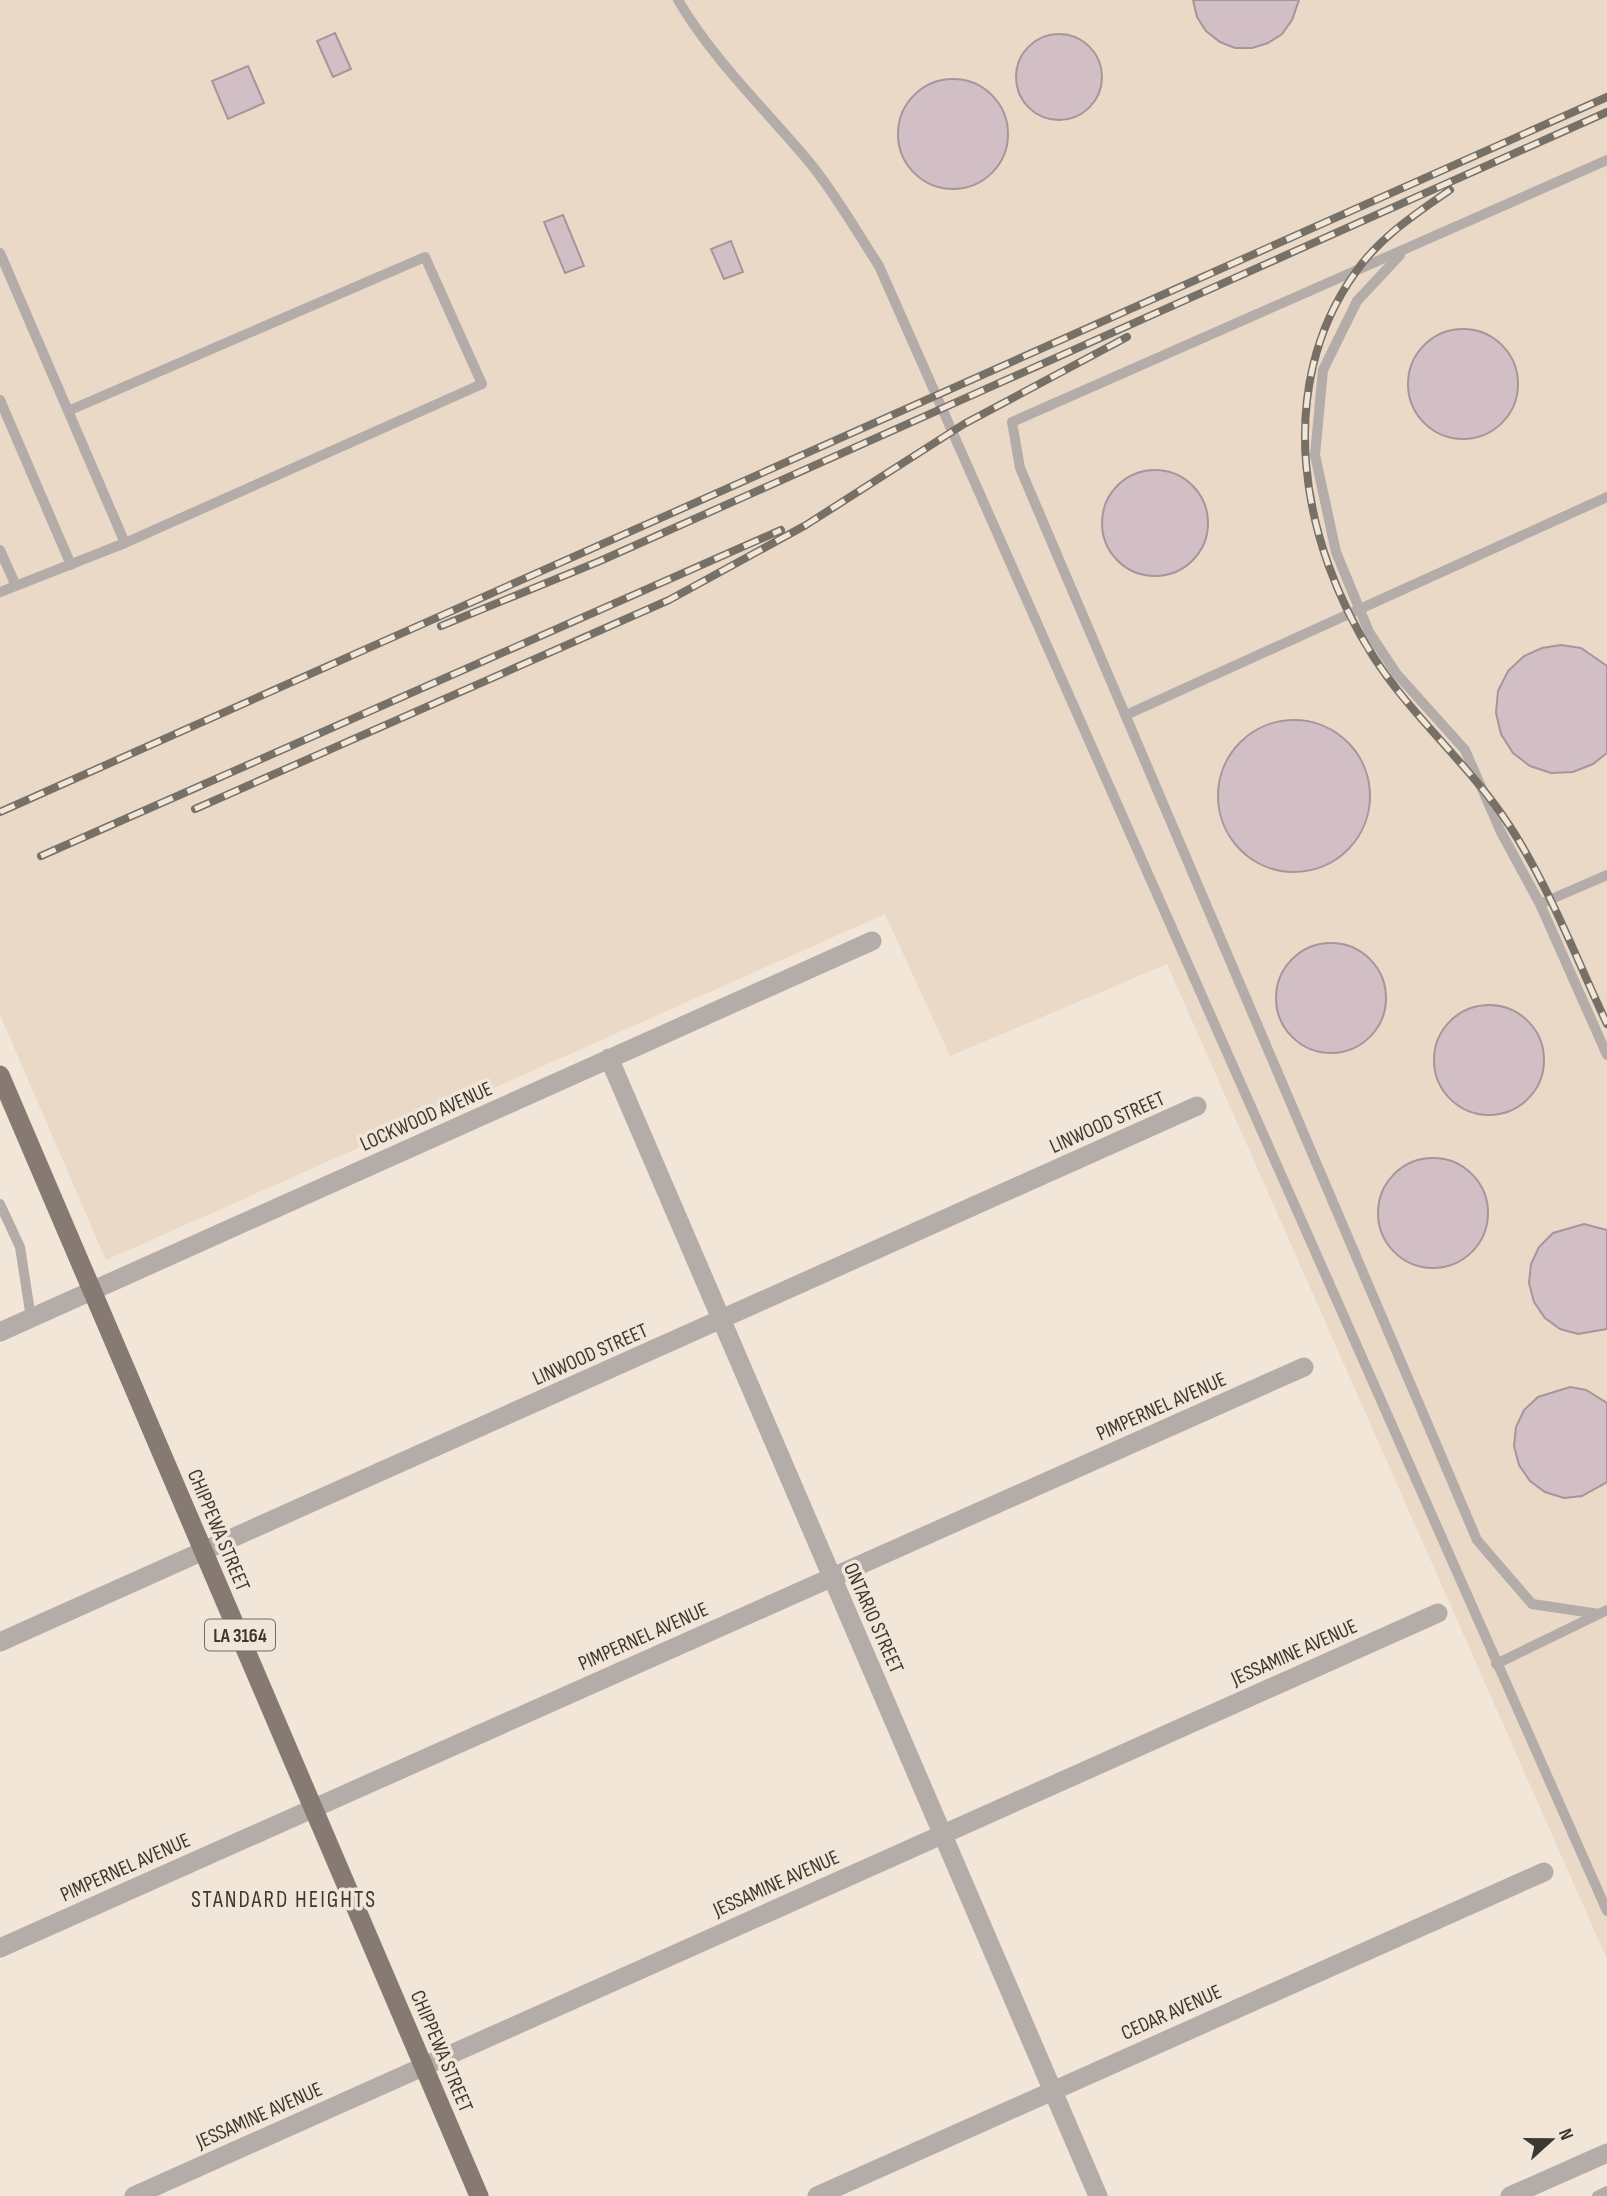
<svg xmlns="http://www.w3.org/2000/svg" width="1607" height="2196" font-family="'Sofia Sans Condensed',sans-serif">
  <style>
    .built { fill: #e9d9c6 }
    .building { fill: #d1bfc5; stroke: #a6959b; stroke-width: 2 }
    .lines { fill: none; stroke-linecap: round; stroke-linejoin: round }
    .service { stroke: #b3aca8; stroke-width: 10 }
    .minor { stroke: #b3aca8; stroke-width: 19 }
    .primary { stroke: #867a72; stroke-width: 19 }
    .rail-casing { stroke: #767067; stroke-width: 8 }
    .rail { stroke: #f1e6d8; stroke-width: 5; stroke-dasharray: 16; stroke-linecap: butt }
    .labels { text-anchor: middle; stroke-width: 7; stroke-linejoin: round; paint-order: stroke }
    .shield { fill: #f1e6d8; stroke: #726c64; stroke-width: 2 }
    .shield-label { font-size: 19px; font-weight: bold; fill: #3c3832 }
    .street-label { font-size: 21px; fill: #3c3832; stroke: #f1e6d8 }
    .neighbourhood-label { font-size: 23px; letter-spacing: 2px; fill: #3c3832; stroke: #f1e6d8 }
  </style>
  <rect width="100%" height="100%" fill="#f1e6d8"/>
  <path class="built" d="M0 0H1607V1959L1167 964 950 1056 885 914 106 1260 0 1015Z"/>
  <path class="building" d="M1193 0H1299L1292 20 1282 34 1268 43 1252 48H1235L1220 42 1206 31 1197 17Z
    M335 33 351 69 333 77 317 41Z
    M1016 77a43 43 0 1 1 86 0a43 43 0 1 1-86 0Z
    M248 66 264 103 228 119 212 81Z
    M898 134a55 55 0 1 1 110 0a55 55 0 1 1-110 0Z
    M563 215 584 266 565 273 544 222Z
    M731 241 743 272 724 279 711 249Z
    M1408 384a55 55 0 1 1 110 0a55 55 0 1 1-110 0Z
    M1102 523a53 53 0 1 1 106 0a53 53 0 1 1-106 0Z
    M1561 645 1581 648 1607 666V753L1593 764 1573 772 1551 773 1530 766 1513 753 1501 734 1496 713 1498 691 1508 671 1524 656 1542 648Z
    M1218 796a76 76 0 1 1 152 0a76 76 0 1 1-152 0Z
    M1276 998a55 55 0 1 1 110 0a55 55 0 1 1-110 0Z
    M1434 1060a55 55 0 1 1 110 0a55 55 0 1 1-110 0Z
    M1378 1213a55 55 0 1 1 110 0a55 55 0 1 1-110 0Z
    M1584 1224 1607 1230V1329L1578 1334 1560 1329 1545 1318 1534 1302 1529 1283 1531 1264 1539 1247 1553 1233Z
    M1570 1387 1586 1390 1607 1403V1482L1582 1496 1564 1498 1545 1492 1530 1481 1519 1465 1514 1446 1516 1427 1524 1410 1538 1397Z"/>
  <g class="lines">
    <path class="service" d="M678 0C714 61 765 109 810 163 836 195 857 232 879 266L1607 1911
      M1607 160 1012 422 1020 468 1477 1540 1532 1604 1599 1614 1607 1610
      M0 253 125 543
      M1400 255 1357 301 1323 370 1315 455 1336 552 1369 632 1396 673 1465 750 1501 832 1540 904 1607 1055
      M0 400 71 565
      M0 550 16 586
      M0 592 125 543 482 384 425 257 68 411
      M1126 715 1607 497
      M1540 904 1607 875
      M0 1204 20 1247 31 1318
      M1496 1664 1599 1614
      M1597 2196 1607 2191"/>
    <path class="minor" d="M609 1058 1098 2196
      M0 1332 872 941
      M0 1642 1197 1106
      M0 1948 1304 1367
      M134 2196 1438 1613
      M817 2196 1544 1872
      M1510 2196 1607 2153"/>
    <path class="primary" d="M0 1075 479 2196"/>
    <g class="rail-casing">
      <path id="rail" d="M1450 190C1415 214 1379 238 1355 273 1273 388 1301 543 1373 656 1412 717 1469 764 1509 825 1549 886 1576 958 1607 1024
        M441 626 600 561 1607 112
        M195 809 669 600 806 525 964 424 1127 337
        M0 812 1607 97
        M41 856 781 530"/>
    </g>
    <use href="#rail" class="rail"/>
  </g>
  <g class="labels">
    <rect class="shield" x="205" y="1619.5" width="70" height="31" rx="5"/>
    <g class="shield-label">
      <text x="240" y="1642">LA 3164</text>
    </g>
    <g class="street-label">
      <text transform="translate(426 1116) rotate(-24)" y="7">LOCKWOOD AVENUE</text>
      <text transform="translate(1107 1122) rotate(-24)" y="7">LINWOOD STREET</text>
      <text transform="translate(590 1354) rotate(-24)" y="7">LINWOOD STREET</text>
      <text transform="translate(1161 1406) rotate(-24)" y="7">PIMPERNEL AVENUE</text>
      <text transform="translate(219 1530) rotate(67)" y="7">CHIPPEWA STREET</text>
      <text transform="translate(874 1618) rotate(66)" y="7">ONTARIO STREET</text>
      <text transform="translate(643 1636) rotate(-24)" y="7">PIMPERNEL AVENUE</text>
      <text transform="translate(1294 1652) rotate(-24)" y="7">JESSAMINE AVENUE</text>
      <text transform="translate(125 1867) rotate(-24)" y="7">PIMPERNEL AVENUE</text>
      <text transform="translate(776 1883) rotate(-24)" y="7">JESSAMINE AVENUE</text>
      <text transform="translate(1171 2012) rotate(-24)" y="7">CEDAR AVENUE</text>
      <text transform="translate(442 2051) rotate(67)" y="7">CHIPPEWA STREET</text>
      <text transform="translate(259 2115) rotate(-24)" y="7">JESSAMINE AVENUE</text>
    </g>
    <g class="neighbourhood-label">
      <text x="284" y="1907">STANDARD HEIGHTS</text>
    </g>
  </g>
  <g transform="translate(1551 2140) rotate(69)" stroke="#f1e6d8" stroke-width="5" paint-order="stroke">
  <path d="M0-5L12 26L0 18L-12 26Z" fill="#3c3832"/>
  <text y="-10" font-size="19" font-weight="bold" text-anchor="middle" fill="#3c3832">N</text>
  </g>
</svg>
